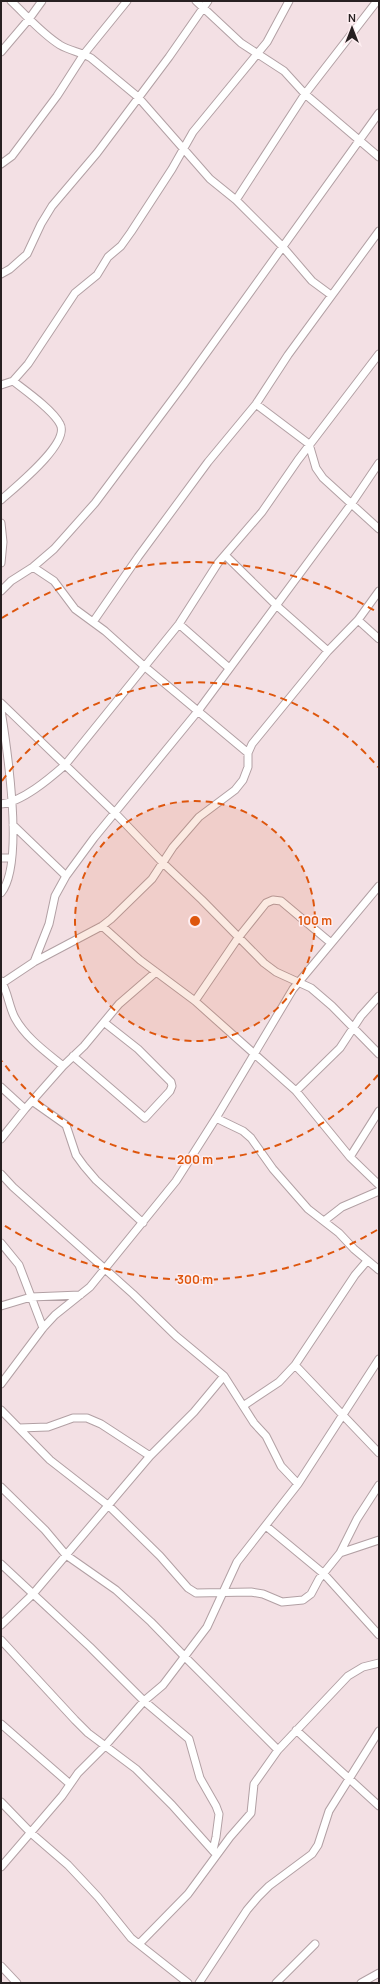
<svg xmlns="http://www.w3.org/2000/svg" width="380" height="1984" font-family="Manrope,sans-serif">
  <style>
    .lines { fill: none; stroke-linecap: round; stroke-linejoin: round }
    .minor-casing { stroke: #b2a0a4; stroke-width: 9 }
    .minor { stroke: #fff; stroke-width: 7 }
    .ring { fill: none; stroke: #de560d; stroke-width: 2; stroke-dasharray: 7 5 }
    .centre { fill: #de560d; stroke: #feeef1; stroke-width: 2 }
    .ring-label { font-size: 12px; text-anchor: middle; font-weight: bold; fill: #de560d; stroke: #feeef1; stroke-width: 3; stroke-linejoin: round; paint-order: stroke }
  </style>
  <rect width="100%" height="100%" fill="#f3e0e4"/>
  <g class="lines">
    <g class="minor-casing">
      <path id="minor" d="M11 1C27 16 41 33 60 45 70 51 81 52 91 58L138 97 210 179 236 200 282 246 312 281 331 295
        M196 1 241 43 284 71 305 94 379 157
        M1 52 29 19 42 1
        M1 164 12 156 57 96 84 54 127 1
        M236 200 305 94 377 1
        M1 274 10 269 27 254 41 224 52 206 97 153 169 57 208 1
        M13 381 28 364 75 293 97 275 108 257 121 246 131 232 172 169 193 132 267 42 289 1
        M1 385 13 381C26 391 53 410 60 424 71 443 14 488 1 500
        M256 404 309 444 316 468 323 478 379 529
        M1 523 3 542 1 563
        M225 555 276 605 328 651
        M33 567 54 581 75 609 105 631 144 666 248 753
        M1 591 11 581 33 567 54 549 95 503 184 384 379 113
        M358 620 379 639
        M93 622 138 557 208 462 256 404 288 355 379 231
        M179 624 229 668
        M1 703 116 814 163 863 202 900 264 963 276 972 311 988 332 1006 379 1054
        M1 710C7 748 25 864 1 893
        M1 804C22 802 49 779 65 765L179 624 218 563 262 512 298 460 379 354
        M13 825 66 876
        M1 858H11
        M102 926 140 960 195 1001 296 1091 350 1157 379 1185
        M34 962 49 924 55 896 66 876 94 838 198 711 352 503 379 463
        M1 981C8 992 9 1007 15 1018 26 1038 46 1052 63 1066
        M1 984 34 962 102 926 111 919 152 879 173 847 199 817 235 790 243 780 248 767V753L252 744 328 651 358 620 379 591
        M195 1001 238 938 266 903 273 900 281 901 331 943
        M73 1056 145 1118 170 1091 172 1086 171 1082 138 1049 105 1023
        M1 1087 25 1109
        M296 1091 340 1048 361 1016 379 996
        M32 1101 66 1125 76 1155 84 1166 96 1180 143 1223
        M216 1118 243 1131 251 1138 273 1169 308 1209 339 1233 354 1249 379 1270
        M1 1139 25 1109 63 1066 84 1046 119 1004 156 972
        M350 1157 379 1111
        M1 1174 13 1187 133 1294 176 1336 224 1376 254 1423 266 1436 281 1466 298 1484
        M324 1221 342 1207 379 1191
        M1 1243 19 1265 43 1328
        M1 1306 31 1297 80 1295
        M295 1365 379 1453
        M1 1384 43 1328 55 1315 90 1287 176 1181 216 1118 293 989 379 886
        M243 1406 279 1382 295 1365 355 1275 367 1261
        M1 1410 50 1460 109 1506 160 1556 188 1588 196 1593 251 1592 263 1594 282 1602 303 1600 311 1594 319 1579 340 1553 379 1540
        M19 1428 48 1427 73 1418H87L101 1424 150 1456
        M1 1487 45 1530 66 1555 116 1590 151 1622 185 1657 278 1750
        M266 1526 324 1574 379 1635
        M340 1553 357 1519 379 1485
        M1 1564 90 1647 144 1701 189 1739 200 1778 216 1806 219 1814 216 1837 213 1850
        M1 1625 33 1594 150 1456 194 1412 224 1376
        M1 1640 75 1720 88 1733 136 1769 172 1805 214 1852
        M1 1724 70 1784
        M296 1730 379 1806
        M1 1802 31 1833 68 1865 98 1897 131 1938 188 1983
        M1 1867 62 1796 78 1773 105 1746 144 1701 163 1685 207 1627 237 1562 298 1484 379 1359
        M139 1944 188 1894 230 1837 251 1813 254 1784 278 1750 348 1676 363 1667 379 1663
        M1 1966 17 1983
        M199 1983 247 1910 258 1897 269 1886 312 1854 318 1845 329 1811 379 1731
        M276 1983 315 1944
        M361 1983 379 1973"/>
    </g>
    <use href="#minor" class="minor"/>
  </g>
  <circle cx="195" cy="921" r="120" fill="#de560d" fill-opacity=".12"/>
  <g class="ring">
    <circle cx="195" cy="921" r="120"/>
    <path d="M378 1075A239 239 0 0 1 2 1061M2 781A239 239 0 0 1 378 767"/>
    <path d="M377 1230A359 359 0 0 1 2 1224M2 618A359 359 0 0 1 377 612"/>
  </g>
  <circle cx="195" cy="921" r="6" class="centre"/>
  <g class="ring-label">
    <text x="315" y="925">100 m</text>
    <text x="195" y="1164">200 m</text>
    <text x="195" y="1284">300 m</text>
  </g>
  <rect width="380" height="1984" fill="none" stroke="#272021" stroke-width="4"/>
  <g transform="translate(352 28)" stroke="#feeef1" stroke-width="3" paint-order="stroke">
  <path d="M0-3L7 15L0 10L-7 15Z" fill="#272021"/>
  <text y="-6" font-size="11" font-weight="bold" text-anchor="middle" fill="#272021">N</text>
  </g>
</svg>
